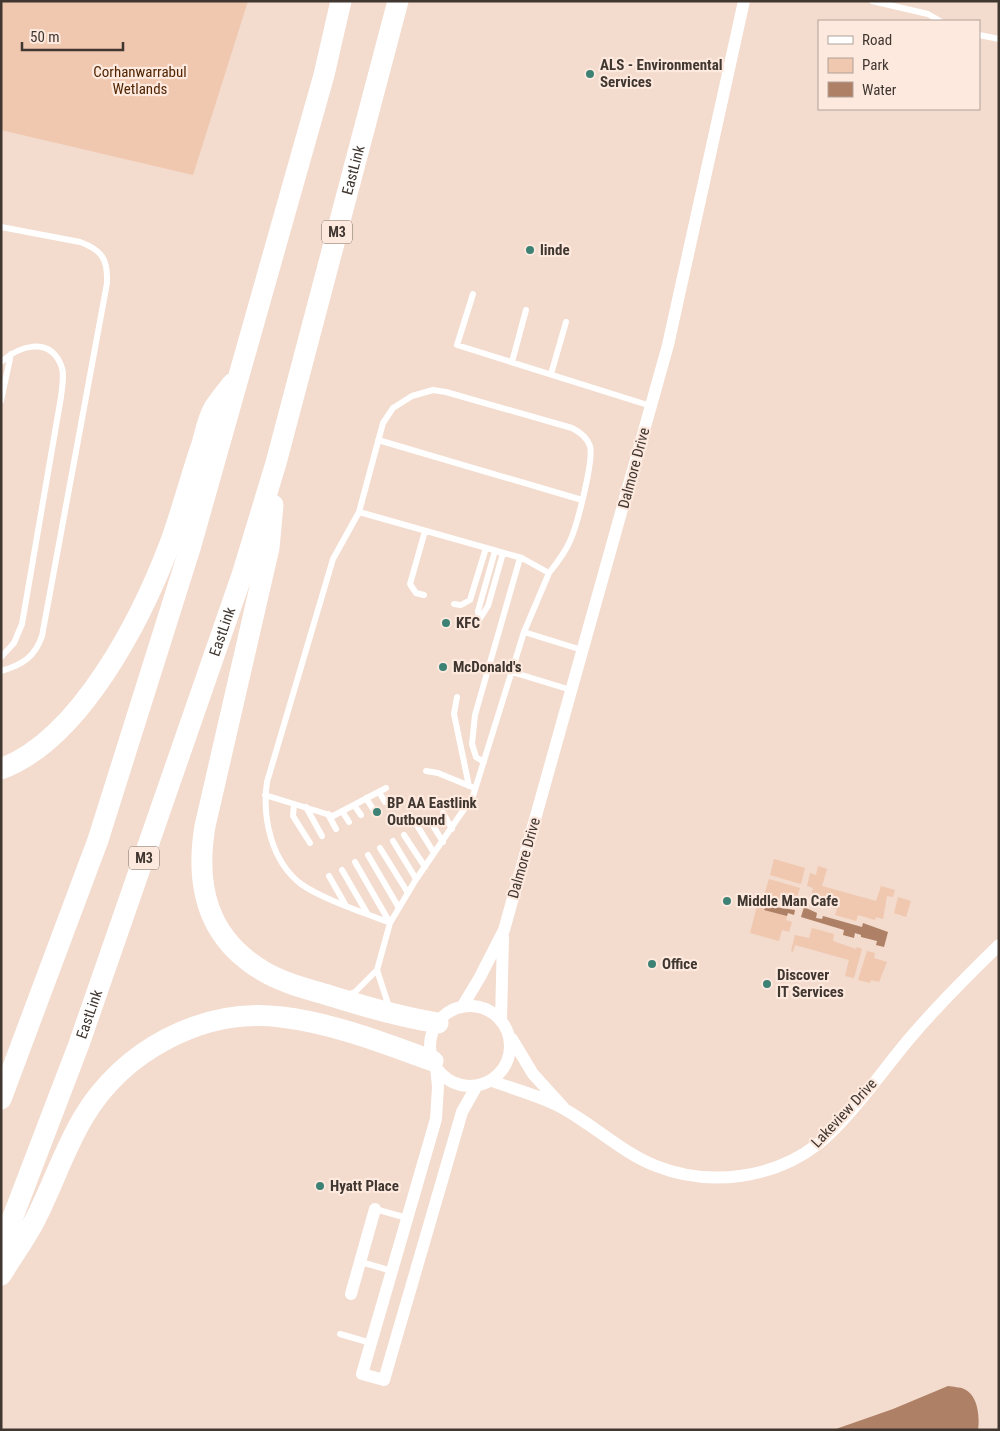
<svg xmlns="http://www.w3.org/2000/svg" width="1000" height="1431" font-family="'Roboto Condensed',sans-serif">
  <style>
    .green { fill: #f0c7af }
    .water { fill: #ae8065 }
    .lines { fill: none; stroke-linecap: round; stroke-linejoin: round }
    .service { stroke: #fff; stroke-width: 6 }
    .minor { stroke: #fff; stroke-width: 12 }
    .motorway { stroke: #fff; stroke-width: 21 }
    .poi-dot { fill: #3e8175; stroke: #fde9de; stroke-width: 2 }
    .labels { text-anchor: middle; stroke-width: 4.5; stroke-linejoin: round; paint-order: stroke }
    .shield { fill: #fde9de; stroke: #796c65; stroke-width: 1 }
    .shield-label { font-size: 14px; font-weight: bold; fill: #403731 }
    .poi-label { font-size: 15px; font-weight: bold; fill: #403731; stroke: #fde9de; text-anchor: start }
    .park-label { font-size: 15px; fill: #512503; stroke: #fde9de }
    .street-label { font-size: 15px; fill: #403731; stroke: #fde9de }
  </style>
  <rect width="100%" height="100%" fill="#f3dbcd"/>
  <path class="green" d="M1 1H248L193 175 1 130Z
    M774 859 805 868 801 884 770 875Z
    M818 866 827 869 822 886 876 901 881 886 895 890 893 897 887 896 883 919 876 917 875 920 858 915 856 921 835 915 837 909 809 903 813 888 807 886 810 873 816 875Z
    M769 879 800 888 795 903 764 895Z
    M898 897 911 901 906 917 894 913Z
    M757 906 787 916 786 920 792 922 789 932 782 930 779 941 750 933Z
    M812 928 834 934 833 941 856 949 857 947 862 949 854 978 845 976 849 960 795 945 793 952 791 951 795 935 809 938Z
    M867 951 875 953 874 958 887 962 879 982 871 980 870 983 858 980Z"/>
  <path class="water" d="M761 900 775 904V907L795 910 794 915 788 913 787 916 764 910 765 908 759 907Z
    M804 907 817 913 816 918 822 919 823 916 862 927 863 923 888 932 884 947 876 945 877 941 861 937V935L855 933 854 938 843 935 844 930 801 917Z
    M948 1386C953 1387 960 1387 964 1389 978 1395 980 1417 978 1430H833L893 1409Z"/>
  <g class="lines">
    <path class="service" d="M872 1 928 14 940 21
      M979 35 999 39
      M1 227 80 242C102 250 108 259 107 283L42 636C35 657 22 665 1 671
      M473 294 457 345 651 406
      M1 362C19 346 49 336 61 365 65 374 62 387 61 397L22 624 14 643 1 657
      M512 362 526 310
      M551 374 566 322
      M1 401 11 354
      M378 440 582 500
      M359 512 522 558 549 573 524 632 473 796 415 881 390 923 377 970 389 1007
      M424 595 416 593 410 584 425 531
      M454 604 461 605 470 600 486 548
      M479 620 488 606 503 553
      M479 620 478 611 495 551
      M524 632 582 650
      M512 672 571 690
      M457 697 454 714 469 786
      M484 762 476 757 472 744 475 715 520 558
      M426 771 438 773 472 787
      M379 792 385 802
      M265 795 333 816 386 788
      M366 798 373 809
      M294 804 293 816 310 843
      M354 805 361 815
      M306 807 322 836
      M342 811 349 822
      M443 813 452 829
      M328 814 336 829
      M430 821 443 842
      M418 827 434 853
      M404 835 425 867
      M393 841 416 879
      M380 848 408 893
      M368 855 399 908
      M355 862 390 923
      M342 870 367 913
      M329 876 345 904
      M390 923C365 913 322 899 301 884 271 861 262 817 267 782L333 559 359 512 383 423 393 408 412 396 433 390 446 392 572 428C580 432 587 437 590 446 594 460 577 526 570 541 565 553 557 563 549 573
      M347 995 355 992 377 970
      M375 1209 407 1218
      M361 1262 392 1271
      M340 1334 371 1343"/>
    <path class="minor" d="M430 1046a40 40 0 1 1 80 0a40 40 0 1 1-80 0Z
      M462 1007 480 977 504 930 668 345 744 1
      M501 1020 503 937
      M512 1039 533 1074 563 1107
      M436 1067 438 1087 436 1119 362 1374 384 1380 462 1112 476 1087
      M492 1081C516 1090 545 1097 566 1110 597 1128 623 1153 656 1166 709 1187 773 1179 818 1144 851 1117 882 1071 910 1038 938 1005 968 975 999 945
      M351 1294 375 1209"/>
    <g class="motorway">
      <path d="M273 505 269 548 205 826C195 886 207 938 263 971 283 983 308 989 331 996 366 1007 401 1017 438 1023"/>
      <path d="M1 769C81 739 142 618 171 541 182 510 191 476 202 444 205 433 208 418 214 408 219 400 226 392 232 384"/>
      <path d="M1 1099 98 840 191 545 324 75 341 1"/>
      <path id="s1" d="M1 1248 79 1044 242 575 276 463 398 1"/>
      <path d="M1 1275C12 1257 25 1239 35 1220 52 1187 64 1150 83 1118 122 1051 203 1007 281 1017 333 1023 384 1043 433 1061"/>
    </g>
  </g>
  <g class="poi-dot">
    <circle cx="590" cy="74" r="5"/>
    <circle cx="530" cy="250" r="5"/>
    <circle cx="446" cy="623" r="5"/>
    <circle cx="443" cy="667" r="5"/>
    <circle cx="377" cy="812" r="5"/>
    <circle cx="727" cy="901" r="5"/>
    <circle cx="652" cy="964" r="5"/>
    <circle cx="767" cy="984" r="5"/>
    <circle cx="320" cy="1186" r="5"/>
  </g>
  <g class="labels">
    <g class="shield">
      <rect x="322" y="220.5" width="30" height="23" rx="4"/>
      <rect x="129" y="846.5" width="30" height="23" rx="4"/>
    </g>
    <g class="shield-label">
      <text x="337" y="237">M3</text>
      <text x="144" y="863">M3</text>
    </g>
    <g class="poi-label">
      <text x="600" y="70">ALS - Environmental<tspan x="600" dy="17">Services</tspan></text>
      <text x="540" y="255">linde</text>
      <text x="456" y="628">KFC</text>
      <text x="453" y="672">McDonald's</text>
      <text x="387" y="808">BP AA Eastlink<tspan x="387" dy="17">Outbound</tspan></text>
      <text x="737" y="906">Middle Man Cafe</text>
      <text x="662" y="969">Office</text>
      <text x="777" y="980">Discover<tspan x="777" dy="17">IT Services</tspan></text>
      <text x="330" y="1191">Hyatt Place</text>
    </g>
    <g class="park-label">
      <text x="140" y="77">Corhanwarrabul<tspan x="140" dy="17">Wetlands</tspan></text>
    </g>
    <g class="street-label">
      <text dy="5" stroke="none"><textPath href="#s1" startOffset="1135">EastLink</textPath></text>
      <text transform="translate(634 468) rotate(-75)" y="5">Dalmore Drive</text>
      <text dy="5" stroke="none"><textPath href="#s1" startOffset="655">EastLink</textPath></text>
      <text transform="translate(524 858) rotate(-74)" y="5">Dalmore Drive</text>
      <text dy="5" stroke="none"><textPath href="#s1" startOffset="250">EastLink</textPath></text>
      <text transform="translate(844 1113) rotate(-47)" y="5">Lakeview Drive</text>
    </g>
  </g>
  <rect width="1000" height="1431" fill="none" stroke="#403731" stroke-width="5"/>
  <rect x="818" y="20" width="162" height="90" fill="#fde9de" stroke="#b1a299"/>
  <rect x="828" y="36" width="25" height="8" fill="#ffffff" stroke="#b1a299"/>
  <text x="862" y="45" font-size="15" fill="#403731">Road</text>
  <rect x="828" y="58" width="25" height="15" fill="#f0c7af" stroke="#b1a299"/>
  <text x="862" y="70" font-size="15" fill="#403731">Park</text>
  <rect x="828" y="82" width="25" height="15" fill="#ae8065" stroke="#b1a299"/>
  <text x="862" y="95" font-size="15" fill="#403731">Water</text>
  <path d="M22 42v8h101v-8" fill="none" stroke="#403731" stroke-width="2.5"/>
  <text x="30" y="42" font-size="15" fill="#403731" stroke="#fde9de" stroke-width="4" paint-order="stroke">50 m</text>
</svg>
